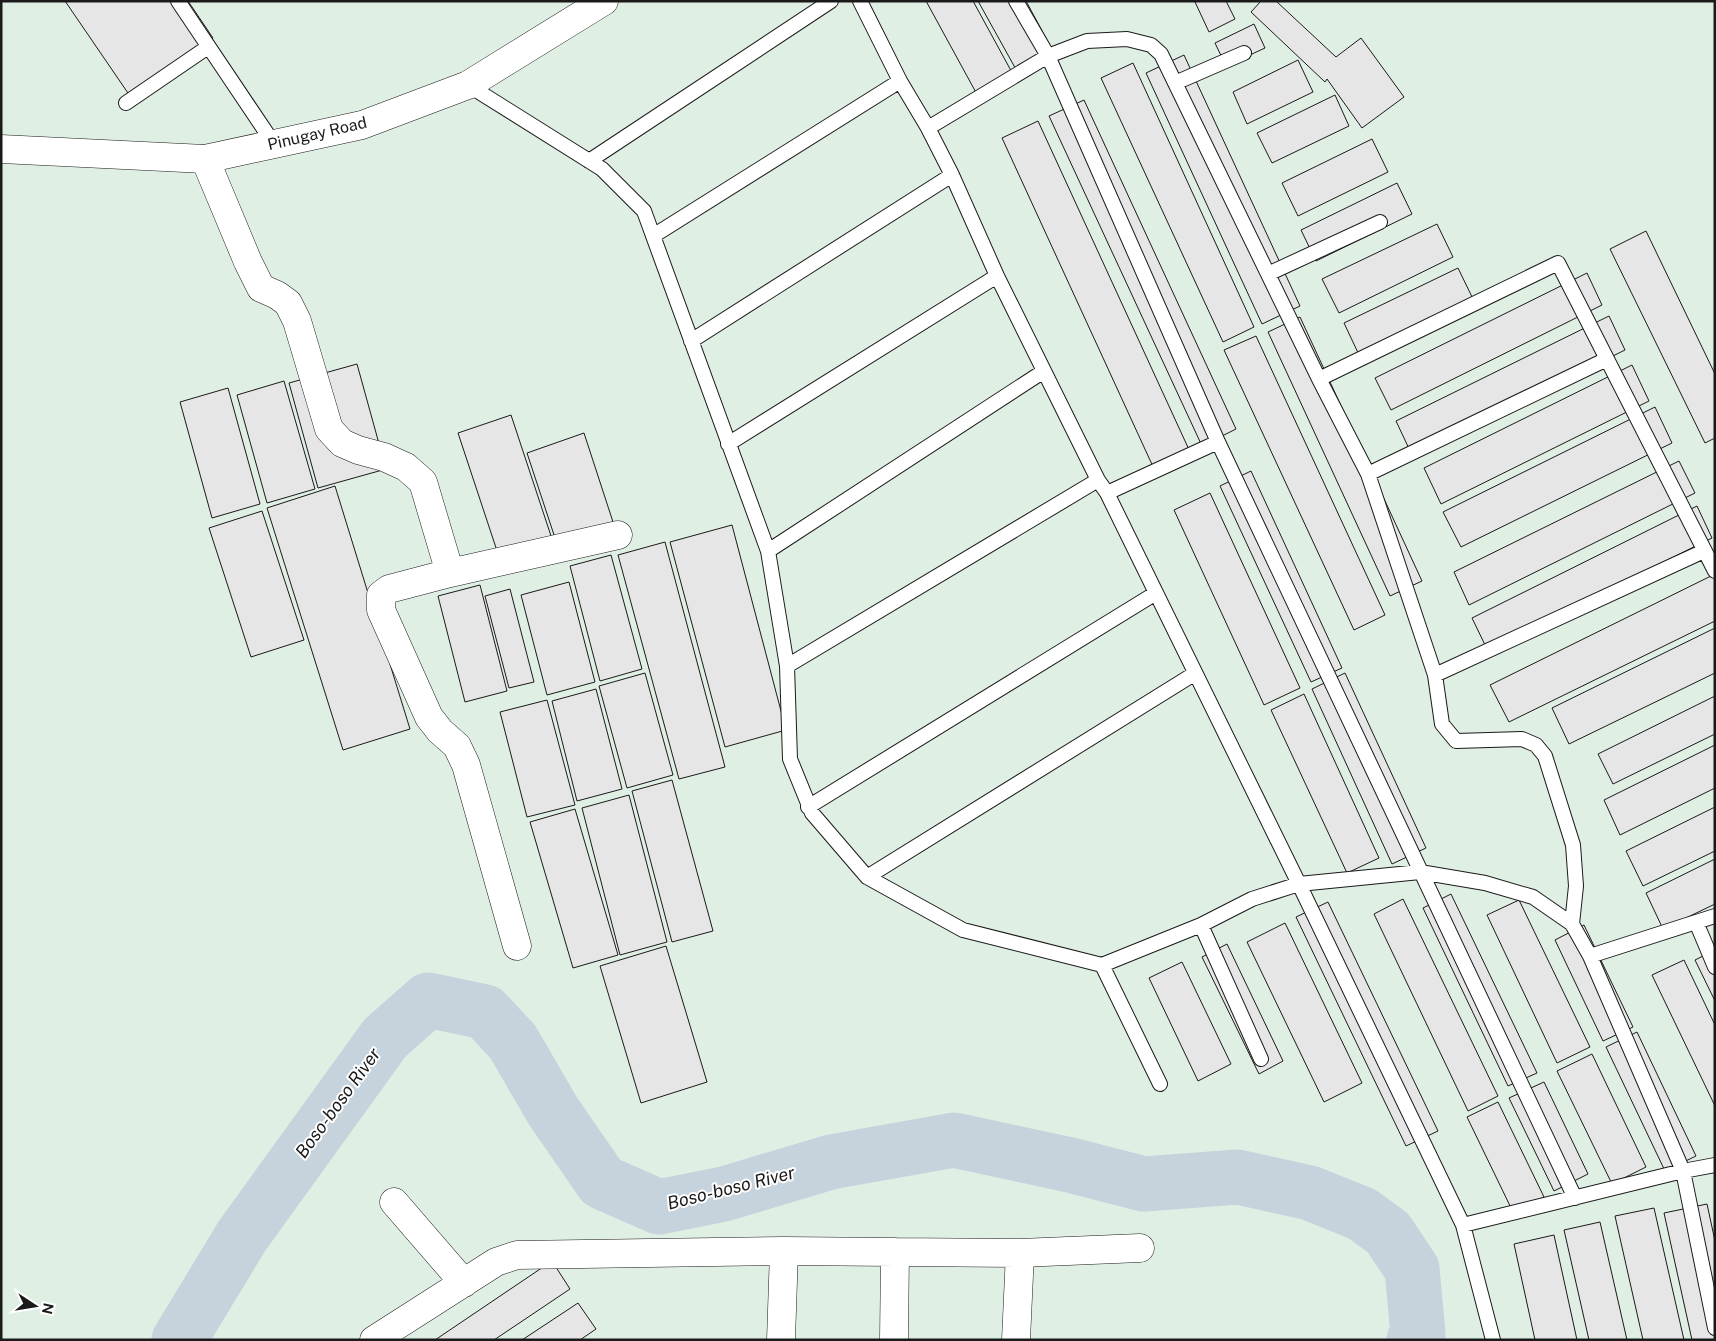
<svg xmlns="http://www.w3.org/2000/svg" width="1716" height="1341" font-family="'Public Sans',sans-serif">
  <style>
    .green { fill: #e0efe3; stroke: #6a6a6a }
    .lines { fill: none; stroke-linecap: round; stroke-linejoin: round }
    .river { stroke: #c6d2dc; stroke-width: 55 }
    .building { fill: #e6e6e6; stroke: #1a1a1a }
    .lane-casing { stroke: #1a1a1a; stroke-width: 16 }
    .street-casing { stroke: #1a1a1a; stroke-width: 29 }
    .secondary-casing { stroke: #1a1a1a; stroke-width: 29 }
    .lane { stroke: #fff; stroke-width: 14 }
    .street { stroke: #fff; stroke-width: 28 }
    .secondary { stroke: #fff; stroke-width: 28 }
    .labels { text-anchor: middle; stroke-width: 4; stroke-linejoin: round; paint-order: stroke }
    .street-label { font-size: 16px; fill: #1a1a1a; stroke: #fff }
    .water-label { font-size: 18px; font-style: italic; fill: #1a1a1a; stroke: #fff }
  </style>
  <rect width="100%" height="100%" fill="#fff"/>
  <path class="green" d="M1 1H1715V1340H1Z"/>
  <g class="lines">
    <path class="river" d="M179 1340 242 1236 385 1038 428 1000 485 1012 513 1042 553 1111 602 1182 659 1207 724 1194 831 1162 954 1140 1070 1165 1144 1184 1238 1177 1310 1193 1362 1214 1388 1233 1412 1269 1418 1334 1414 1340"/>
  </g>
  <path class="building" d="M65 1H188L213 38 130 96Z
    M926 1H973L1015 78 979 98Z
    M978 1H1026L1054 53 1018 73Z
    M1197 1H1226L1235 19 1209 32 1195 2Z
    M1261 1H1276L1336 57 1361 38 1404 97 1362 128 1327 79 1325 82 1251 12Z
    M1254 24 1265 48 1226 66 1215 43Z
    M1184 55 1300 306 1262 324 1146 73Z
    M1298 60 1313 92 1247 124 1233 92Z
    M1133 63 1254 327 1223 342 1101 78Z
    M1335 95 1349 126 1272 163 1257 133Z
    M1084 100 1236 429 1202 446 1049 116Z
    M1038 121 1191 454 1155 471 1002 138Z
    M1372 139 1388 172 1298 216 1282 183Z
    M1397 183 1412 214 1316 261 1301 230Z
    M1437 224 1453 257 1339 313 1322 279Z
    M1646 231 1715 374V438L1705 443 1610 249Z
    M1458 268 1474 301 1360 357 1344 323Z
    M1587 273 1602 305 1391 410 1375 378Z
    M1609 316 1625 350 1412 455 1396 421Z
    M1300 317 1422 581 1390 596 1268 332Z
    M1256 336 1385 615 1354 630 1224 350Z
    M357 364 386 469 318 488 289 383Z
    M1632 365 1649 401 1441 504 1424 468Z
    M284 381 315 489 267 503 237 395Z
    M228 388 260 504 212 518 180 402Z
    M1655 407 1672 443 1461 547 1443 512Z
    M511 415 557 554 504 572 458 433Z
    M584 433 614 525 557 544 527 453Z
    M1679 461 1695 493 1469 605 1454 572Z
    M1251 471 1342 668 1311 682 1220 486Z
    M335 486 410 729 343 750 267 508Z
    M1210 493 1300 688 1264 705 1174 510Z
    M1697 506 1712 538 1487 649 1472 618Z
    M262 511 304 640 251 657 209 528Z
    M732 525 786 730 725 747 670 542Z
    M665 542 725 767 679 779 618 555Z
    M611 555 642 669 600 681 570 566Z
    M1715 574V621L1509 722 1490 685Z
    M569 582 595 682 547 695 521 595Z
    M480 585 507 691 465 702 438 596Z
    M510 589 534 682 509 688 485 596Z
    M1715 628V673L1569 744 1552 708Z
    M645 673 673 775 627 788 599 686Z
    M1345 673 1426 848 1392 864 1312 689Z
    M596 689 622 789 577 801 552 701Z
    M1304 694 1379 858 1347 873 1271 710Z
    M1715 696V734L1613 784 1598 754Z
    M547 700 575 805 527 817 500 712Z
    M1715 745V788L1620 835 1604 800Z
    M672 780 713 931 672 942 632 791Z
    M629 795 667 942 620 955 582 808Z
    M1715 807V851L1643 886 1626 851Z
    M575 809 618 955 573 968 530 822Z
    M1715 859V904L1663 929 1646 893Z
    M1451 894 1537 1073 1508 1086 1423 908Z
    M1403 899 1498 1096 1468 1111 1374 914Z
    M1519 900 1590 1047 1557 1063 1487 915Z
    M1328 902 1438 1131 1406 1146 1296 917Z
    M1285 923 1362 1083 1324 1102 1247 942Z
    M1584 925 1633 1027 1603 1041 1555 940Z
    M1227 944 1283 1061 1259 1074 1202 957Z
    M666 946 707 1082 641 1103 600 966Z
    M1715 950V1001L1695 960Z
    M1684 960 1715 1025V1106L1652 975Z
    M1182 962 1231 1064 1198 1081 1149 978Z
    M1637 1032 1696 1156 1665 1171 1606 1047Z
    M1592 1054 1646 1167 1612 1184 1557 1071Z
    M1544 1082 1588 1174 1554 1191 1509 1098Z
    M1498 1102 1544 1197 1513 1212 1467 1117Z
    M1707 1204 1715 1241V1340H1692L1664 1213Z
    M1654 1208 1684 1340H1643L1615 1216Z
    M1600 1222 1627 1340H1589L1564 1230Z
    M1554 1235 1577 1340H1535L1514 1244Z
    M552 1261 570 1289 494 1340H435Z
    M578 1303 596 1329 580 1340H522Z"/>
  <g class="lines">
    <g class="lane-casing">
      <path id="lane" d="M178 1 274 144
        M860 1 900 81 928 128 952 175 997 276 1098 480 1107 493 1299 884 1463 1225 1493 1340
        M1016 1 1048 56 1218 442 1575 1198
        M1175 83 1244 53
        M468 85 602 169 644 211 768 551 787 666 790 759 812 813 867 877 963 930 1102 965 1201 925 1252 899 1299 884 1420 872 1485 883 1533 897 1572 924 1590 956 1683 1171 1715 1328
        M126 103 208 47
        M928 128 1048 56 1087 41 1127 39 1151 45 1161 54 1319 379 1368 474 1435 675 1442 724 1456 741 1522 739 1536 745 1545 756 1573 845 1576 886 1572 924
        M589 161 831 1
        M653 236 900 81
        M1268 274 1380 222
        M691 341 952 175
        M1319 379 1558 263 1715 571
        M728 444 997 276
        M1368 474 1607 359
        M1107 493 1218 442
        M768 551 1044 371
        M787 666 1098 480
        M1435 675 1704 551
        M808 807 1156 593
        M867 877 1194 674
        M1696 922 1715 967
        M1201 925 1261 1059
        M1590 956 1715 916
        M1102 965 1160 1084
        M1463 1225 1683 1171 1715 1165"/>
    </g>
    <g class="street-casing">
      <path id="street" d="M205 159 248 262 261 288 277 295 288 303 297 321 329 429 342 443 358 450 384 457 406 467 423 482 450 573
        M517 946 466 765 457 746 440 731 429 717 381 610V595L389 589 450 573 618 535
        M394 1202 464 1283
        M784 1251 895 1252 894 1340
        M895 1252 1020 1253 1140 1248
        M374 1340 496 1262 517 1255 784 1251 781 1340
        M1016 1340 1020 1253"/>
    </g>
    <g class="secondary-casing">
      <path id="secondary" d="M1 149 205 159 362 125 468 85 604 1"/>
    </g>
    <use href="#lane" class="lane"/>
    <use href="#street" class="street"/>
    <use href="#secondary" class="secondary"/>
  </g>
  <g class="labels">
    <g class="street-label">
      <text transform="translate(317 133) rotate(-13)" y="6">Pinugay Road</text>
    </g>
    <g class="water-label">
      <text transform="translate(338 1103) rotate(-54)" y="6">Boso-boso River</text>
      <text transform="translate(731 1188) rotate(-14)" y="6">Boso-boso River</text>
    </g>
  </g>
  <rect width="1716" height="1341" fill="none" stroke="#1a1a1a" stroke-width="5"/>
  <g transform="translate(35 1306) rotate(102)" stroke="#ffffff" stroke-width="4" paint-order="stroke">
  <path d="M0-4L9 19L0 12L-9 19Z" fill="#1a1a1a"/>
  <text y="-8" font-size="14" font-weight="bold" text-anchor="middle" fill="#1a1a1a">N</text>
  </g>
</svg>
